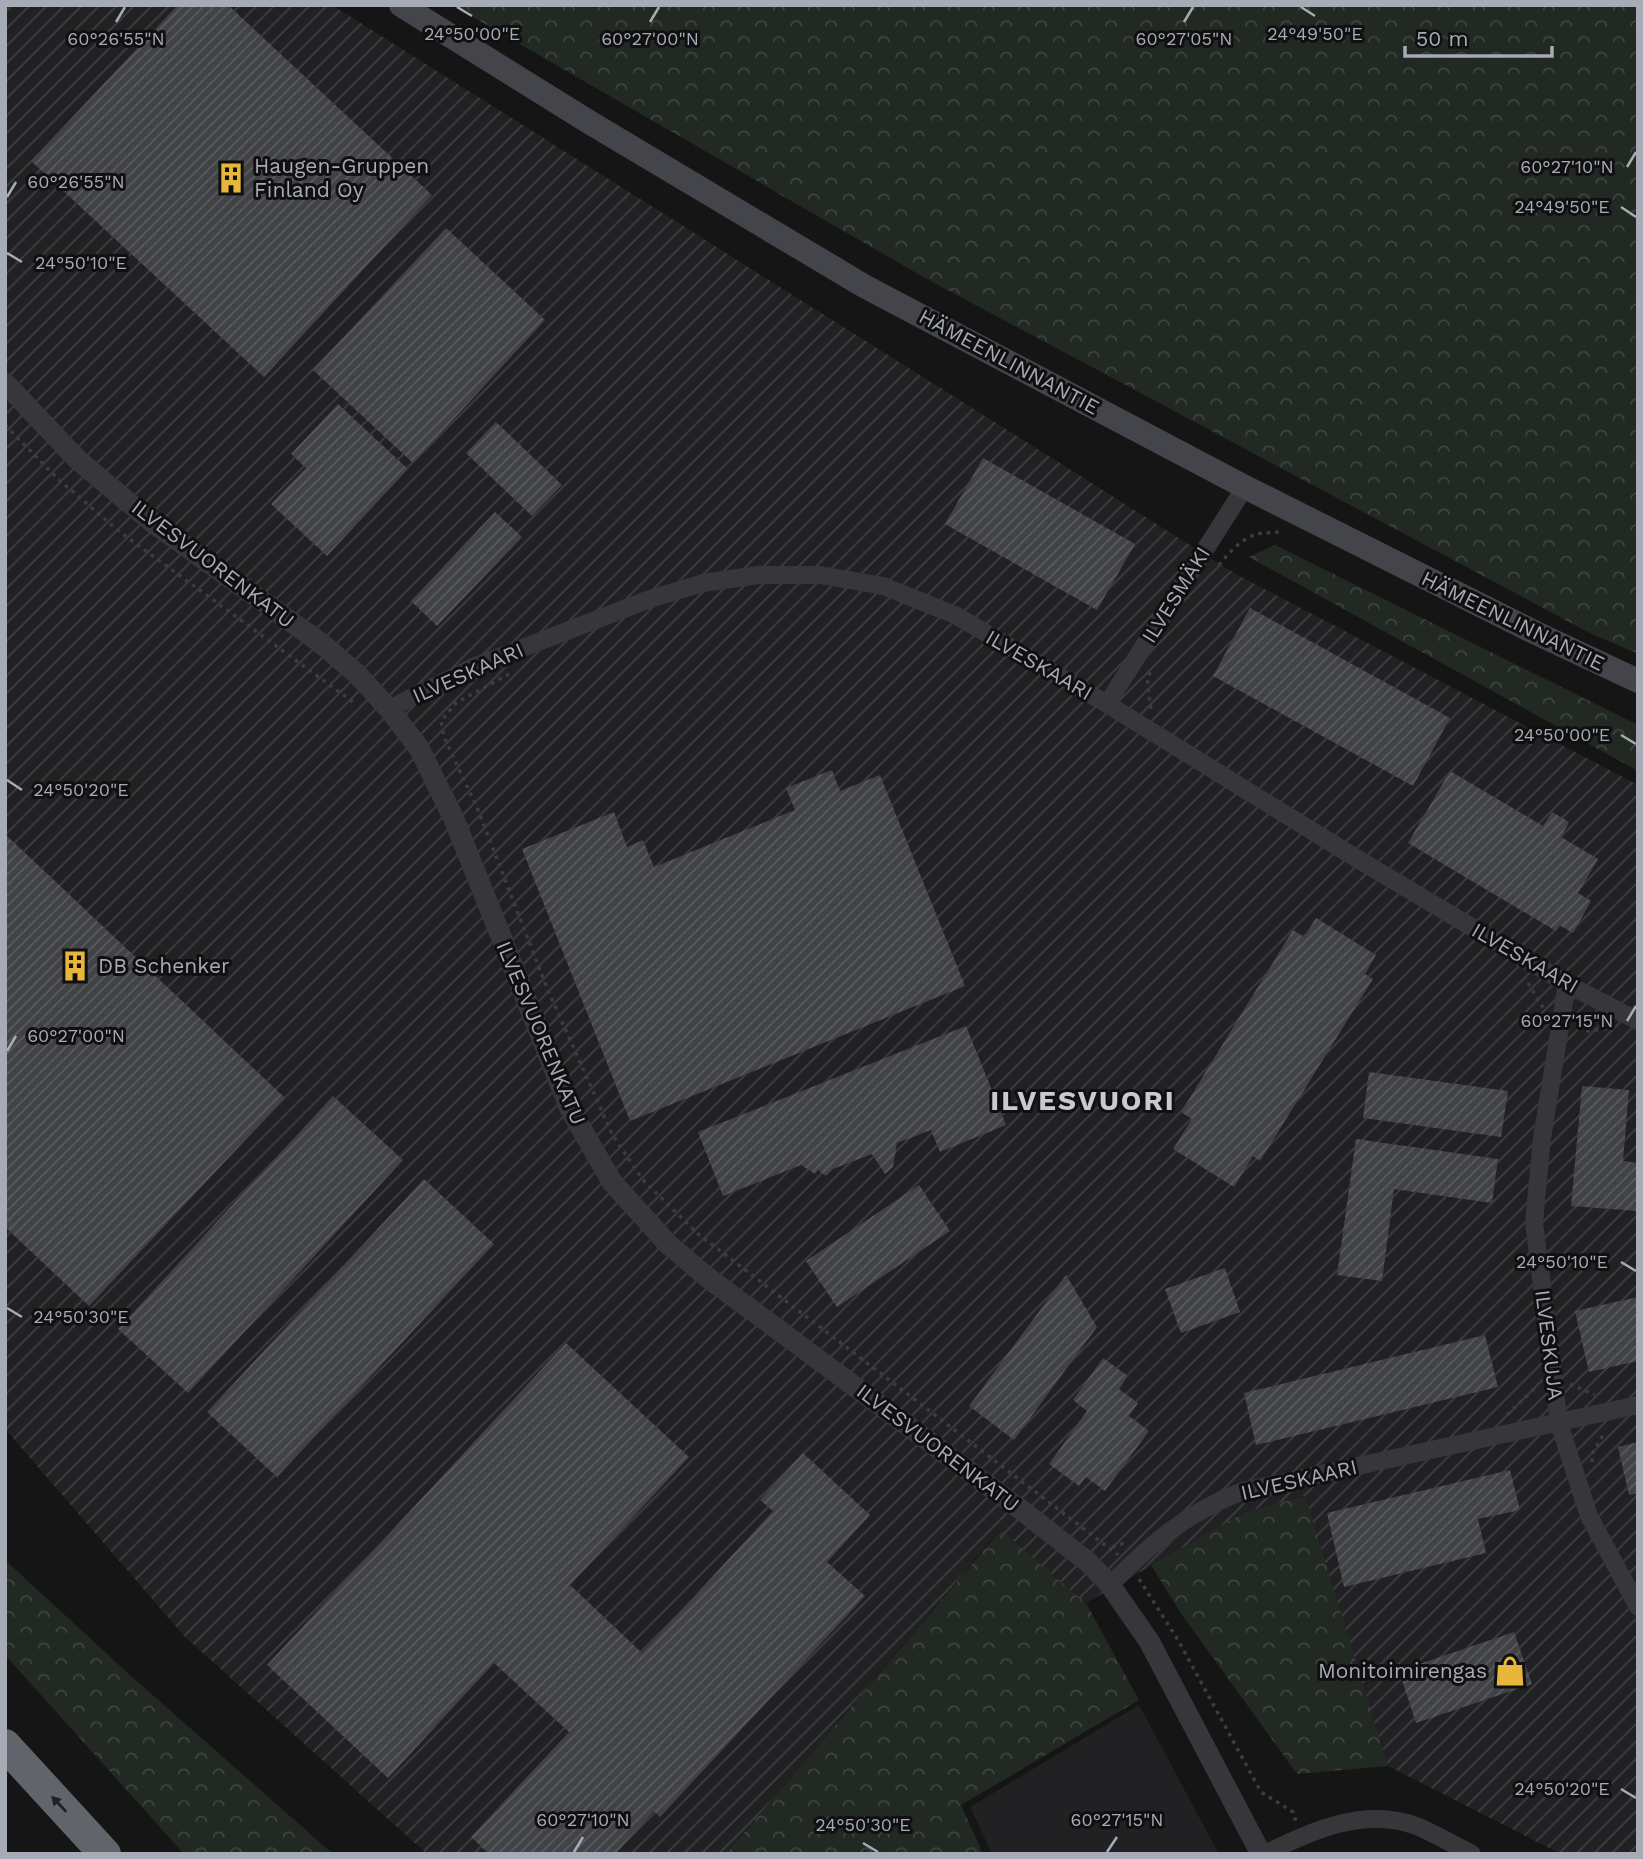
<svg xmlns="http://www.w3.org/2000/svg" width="1643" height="1859" font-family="'Work Sans',sans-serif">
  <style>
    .built { fill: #212123 }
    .industrial { fill: url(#industrial-furrows) }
    .forest { fill: url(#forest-crowns) }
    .building { fill: url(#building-hatch) }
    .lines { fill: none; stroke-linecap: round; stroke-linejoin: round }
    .path { stroke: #3c3d42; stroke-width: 3.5; stroke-dasharray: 3.5 5; stroke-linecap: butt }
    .minor { stroke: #36363b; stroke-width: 18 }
    .tertiary { stroke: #36363b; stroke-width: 21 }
    .secondary { stroke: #44454b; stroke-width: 24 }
    .motorway { stroke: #62646c; stroke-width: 32 }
    .oneway { fill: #202123 }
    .ticks { fill: none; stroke: #a7abb6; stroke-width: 2.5 }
    .labels { text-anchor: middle; stroke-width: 6; stroke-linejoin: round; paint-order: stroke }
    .poi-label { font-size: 21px; fill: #a7abb6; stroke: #101011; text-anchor: start }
    .street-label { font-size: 21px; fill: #a7abb6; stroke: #101011 }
    .district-label { font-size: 28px; font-weight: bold; letter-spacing: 2px; fill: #c8cad2; stroke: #101011 }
    .ticks-label { font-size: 18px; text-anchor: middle; fill: #a7abb6; stroke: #101011; stroke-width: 6; stroke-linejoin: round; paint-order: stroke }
  </style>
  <defs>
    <pattern id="industrial-furrows" width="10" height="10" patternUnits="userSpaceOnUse" patternTransform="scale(1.75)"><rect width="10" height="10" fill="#212123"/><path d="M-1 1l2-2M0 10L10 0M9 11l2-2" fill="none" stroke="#3e3f41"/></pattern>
    <pattern id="forest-crowns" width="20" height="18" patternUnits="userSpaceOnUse" patternTransform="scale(1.75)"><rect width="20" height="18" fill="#212922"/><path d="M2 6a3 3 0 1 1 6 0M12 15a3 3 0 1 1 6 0" fill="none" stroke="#3e4540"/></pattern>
    <pattern id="building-hatch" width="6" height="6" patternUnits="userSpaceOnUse" patternTransform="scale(1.75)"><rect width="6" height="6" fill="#414246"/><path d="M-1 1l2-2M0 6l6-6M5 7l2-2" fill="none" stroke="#5a5b5e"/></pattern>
  </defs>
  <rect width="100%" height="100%" fill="#151516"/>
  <path class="built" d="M1139 1705 1219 1854H992L970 1807Z"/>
  <path class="industrial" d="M5 5H332L1236 574 1638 785V1854H1561L1388 1766 1304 1496 1245 1512 1086 1603 1000 1530 726 1854H427L185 1637 5 1429Z"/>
  <path class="forest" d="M452 5H1638V654L1590 633 925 278Z
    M1275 545 1638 725V771L1249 557Z
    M1305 1496 1388 1766 1297 1774 1180 1612 1151 1565 1245 1512Z
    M1001 1530 1086 1603 1139 1700 961 1805 983 1854H726Z
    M5 1560 131 1676 333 1854H184L5 1655Z"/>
  <path class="building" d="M178 5H228L432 195 264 377 31 161Z
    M446 228 545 320 413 463 313 370Z
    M338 404 408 469 327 556 271 504 306 468 291 454Z
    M496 422 562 485 532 516 466 453Z
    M983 458 1135 544 1097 610 945 524Z
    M495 512 522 537 437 626 411 601Z
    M1250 608 1450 718 1413 786 1213 676Z
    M832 770 840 791 880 775 965 986 630 1121 522 849 614 812 627 847 643 840 654 867 795 810 786 788Z
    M1450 771 1543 826 1552 812 1569 822 1561 837 1598 859 1578 893 1591 901 1573 933 1559 925 1556 931 1408 843Z
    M5 834 285 1098 89 1306 5 1227Z
    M1316 918 1376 955 1365 974 1373 979 1260 1161 1253 1156 1234 1187 1173 1149 1192 1119 1181 1112 1293 930 1304 937Z
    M966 1026 1006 1125 940 1152 931 1130 897 1143 893 1167 885 1174 872 1154 833 1169 826 1176 818 1170 815 1174 801 1165 723 1196 698 1132Z
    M1369 1072 1508 1091 1501 1137 1363 1118Z
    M1582 1086 1629 1090 1623 1161 1638 1163V1211L1571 1206Z
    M333 1096 403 1160 188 1393 118 1329Z
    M1356 1139 1498 1159 1492 1203 1394 1189 1382 1281 1337 1275Z
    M424 1179 494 1244 277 1477 207 1412Z
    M919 1185 950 1231 837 1307 806 1261Z
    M1225 1268 1240 1312 1181 1333 1165 1289Z
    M1066 1275 1097 1327 1014 1440 969 1406Z
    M1638 1297V1361L1589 1372 1575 1311Z
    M1485 1335 1498 1387 1256 1445 1244 1393Z
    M566 1343 689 1457 570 1585 642 1653 773 1511 760 1500 803 1453 870 1515 827 1562 865 1596 660 1817 654 1811 615 1854H489L471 1837 569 1732 494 1663 388 1778 267 1665Z
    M1103 1358 1128 1376 1119 1389 1138 1403 1129 1416 1149 1431 1105 1491 1086 1477 1079 1486 1049 1464 1087 1411 1073 1400Z
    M1638 1442V1493L1629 1495 1618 1447Z
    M1510 1470 1520 1510 1478 1519 1486 1553 1344 1587 1327 1513Z
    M1514 1632 1532 1684 1416 1723 1399 1671Z"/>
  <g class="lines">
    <path class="path" d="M5 425 59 480 120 532 353 702
      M1219 565C1228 554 1240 540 1254 535 1261 532 1273 534 1282 531
      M1150 672 1147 684 1151 709
      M509 674 456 703 441 721 444 737 478 810 547 988 612 1134 642 1179 697 1233 1118 1555
      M1528 983 1544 1009
      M1579 1026 1588 1031 1612 1028
      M1570 1384 1595 1395
      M1507 1415 1534 1389V1385
      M1592 1462V1454L1603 1435 1602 1431
      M1112 1547 1128 1542
      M1139 1579 1178 1640 1261 1792 1293 1812 1296 1822"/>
    <path class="minor" d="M1107 704 1245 487
      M389 709 473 667 650 599 703 583 758 575H820L883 586 955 615 1107 704 1351 855 1567 984 1638 1021
      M1567 984 1542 1138 1534 1222 1559 1423 1589 1516 1638 1607
      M1110 1585C1152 1543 1187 1512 1243 1491L1638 1405
      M1265 1854C1312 1830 1367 1806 1419 1827 1437 1835 1454 1845 1472 1854"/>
    <path class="tertiary" d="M5 383 78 460 152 522 322 644 357 674 389 709 419 748 454 819 570 1109 612 1182 668 1244 707 1277 1024 1512 1088 1562 1110 1585 1149 1641 1261 1854"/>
    <path class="secondary" d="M401 5 589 122 864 286 1245 487 1536 633 1638 681"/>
    <path class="motorway" d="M5 1745 105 1854"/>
  </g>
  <defs><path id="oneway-solid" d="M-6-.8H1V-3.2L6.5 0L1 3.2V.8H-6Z" transform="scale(1.75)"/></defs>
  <use class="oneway" href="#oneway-solid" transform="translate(59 1804) rotate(-133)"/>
  <path class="ticks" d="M457 7 472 16M1301 7 1315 16M116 22 125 7M650 22 659 7M1184 22 1193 7M1627 167 1636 152M7 197 16 182M1621 207 1636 217M7 253 22 262M1621 735 1636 744M7 780 22 790M1627 1021 1636 1006M7 1051 16 1036M1621 1262 1636 1271M7 1308 22 1317M1621 1789 1636 1798M863 1843 878 1852M574 1852 583 1837M1107 1852 1117 1837"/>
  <defs>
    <g id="building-bare" transform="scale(2.415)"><path d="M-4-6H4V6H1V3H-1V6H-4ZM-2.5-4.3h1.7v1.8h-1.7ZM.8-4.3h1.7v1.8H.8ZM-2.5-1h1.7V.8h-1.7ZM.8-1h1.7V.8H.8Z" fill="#e7b73b" stroke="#101011" stroke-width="2.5" paint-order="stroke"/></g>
    <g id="shop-bare" transform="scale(2.415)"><path d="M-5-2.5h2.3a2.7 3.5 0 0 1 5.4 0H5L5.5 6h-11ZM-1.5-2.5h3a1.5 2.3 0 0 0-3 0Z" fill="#e7b73b" stroke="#101011" stroke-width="2.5" paint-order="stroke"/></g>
  </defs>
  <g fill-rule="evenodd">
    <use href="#building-bare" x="231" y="178"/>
    <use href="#building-bare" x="75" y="966"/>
    <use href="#shop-bare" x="1510" y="1671"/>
  </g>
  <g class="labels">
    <g class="poi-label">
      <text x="254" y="173">Haugen-Gruppen<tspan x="254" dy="24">Finland Oy</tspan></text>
      <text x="98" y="973">DB Schenker</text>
      <text x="1487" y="1678" text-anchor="end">Monitoimirengas</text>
    </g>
    <g class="street-label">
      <text transform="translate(1009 362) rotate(28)" y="7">HÄMEENLINNANTIE</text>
      <text transform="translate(213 564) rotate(37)" y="7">ILVESVUORENKATU</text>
      <text transform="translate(1176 595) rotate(-58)" y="7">ILVESMÄKI</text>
      <text transform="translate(1513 621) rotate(26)" y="7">HÄMEENLINNANTIE</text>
      <text transform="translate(1039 665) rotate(30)" y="7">ILVESKAARI</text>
      <text transform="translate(468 673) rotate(-24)" y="7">ILVESKAARI</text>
      <text transform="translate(1525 958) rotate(30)" y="7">ILVESKAARI</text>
      <text transform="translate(541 1033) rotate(67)" y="7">ILVESVUORENKATU</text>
      <text transform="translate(1549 1345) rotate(83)" y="7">ILVESKUJA</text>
      <text transform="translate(938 1448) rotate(37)" y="7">ILVESVUORENKATU</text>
      <text transform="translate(1299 1480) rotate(-13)" y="7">ILVESKAARI</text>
    </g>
    <g class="district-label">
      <text x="1083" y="1110">ILVESVUORI</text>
    </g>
  </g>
  <g class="ticks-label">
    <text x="472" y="40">24°50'00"E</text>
    <text x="1315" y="40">24°49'50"E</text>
    <text x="116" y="45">60°26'55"N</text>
    <text x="650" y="45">60°27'00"N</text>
    <text x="1184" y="45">60°27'05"N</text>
    <text x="1567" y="173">60°27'10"N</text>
    <text x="76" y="188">60°26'55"N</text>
    <text x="1562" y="213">24°49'50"E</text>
    <text x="81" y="269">24°50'10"E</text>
    <text x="1562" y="741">24°50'00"E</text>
    <text x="81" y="796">24°50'20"E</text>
    <text x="1567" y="1027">60°27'15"N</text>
    <text x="76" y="1042">60°27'00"N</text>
    <text x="1562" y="1268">24°50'10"E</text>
    <text x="81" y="1323">24°50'30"E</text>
    <text x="1562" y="1795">24°50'20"E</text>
    <text x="583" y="1826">60°27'10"N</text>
    <text x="1117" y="1826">60°27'15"N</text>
    <text x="863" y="1831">24°50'30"E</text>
  </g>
  <rect width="1643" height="1859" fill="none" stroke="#a7abb6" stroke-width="14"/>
  <path d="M1405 46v10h147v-10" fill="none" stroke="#a7abb6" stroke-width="3.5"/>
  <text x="1416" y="46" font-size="21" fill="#a7abb6" stroke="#101011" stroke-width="5" paint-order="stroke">50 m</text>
</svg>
